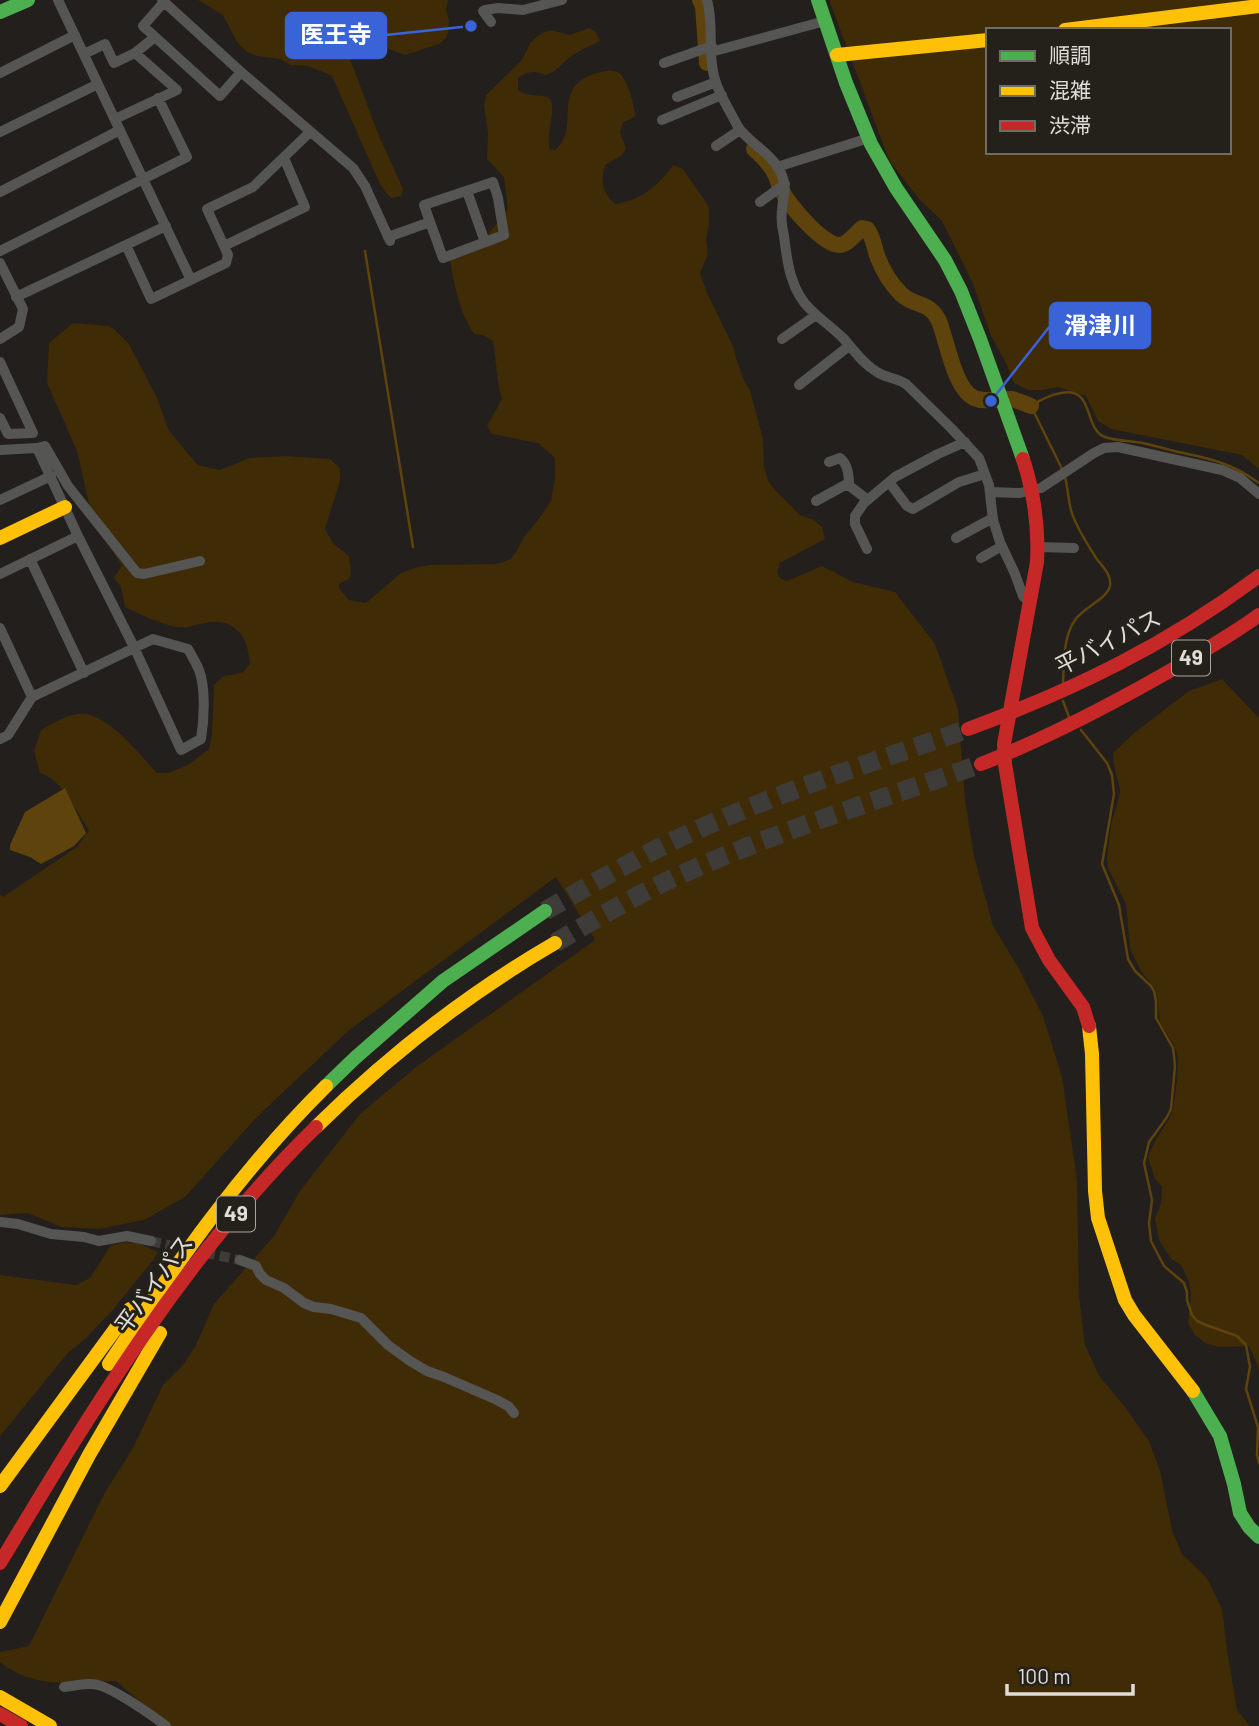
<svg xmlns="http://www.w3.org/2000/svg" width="1259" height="1726" font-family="Barlow,'Noto Sans JP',sans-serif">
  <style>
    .green { fill: #3f2b06; fill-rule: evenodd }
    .water { fill: #5f430c }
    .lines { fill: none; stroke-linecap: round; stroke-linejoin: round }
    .stream { stroke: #5f430c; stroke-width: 2.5 }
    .river { stroke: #5f430c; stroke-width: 16 }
    .street-tunnel { stroke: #3e3c38; stroke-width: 10; stroke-dasharray: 10 5; stroke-linecap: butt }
    .highway-tunnel { stroke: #3e3c38; stroke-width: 19; stroke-dasharray: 19 10; stroke-linecap: butt }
    .street { stroke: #555553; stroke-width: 10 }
    .fast { stroke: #4caf50; stroke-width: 14 }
    .slow { stroke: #ffc107; stroke-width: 14 }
    .jam { stroke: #c62828; stroke-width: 14 }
    .labels { text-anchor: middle; stroke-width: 6; stroke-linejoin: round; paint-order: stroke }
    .shield { fill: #24201a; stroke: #a8a4a0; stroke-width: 2 }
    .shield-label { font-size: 21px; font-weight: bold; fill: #e0ddd9 }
    .street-label { font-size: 23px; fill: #e0ddd9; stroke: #24201a }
    .leader { fill: none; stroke: #3a63d8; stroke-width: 2.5 }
    .callout-dot { fill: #3a63d8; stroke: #24201a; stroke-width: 2.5 }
    .callout { fill: #3a63d8; stroke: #3a63d8; stroke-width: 2.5 }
    .callout-label { font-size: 24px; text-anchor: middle; font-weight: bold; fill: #fff }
  </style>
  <rect width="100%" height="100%" fill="#221f1c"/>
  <path class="green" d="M198 0H448L446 10 449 20 448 33 446 38 439 44 405 55 386 48 362 35 346 36 343 40 379 136 403 189 401 196 391 198 386 193 380 184 332 76 308 66 290 65 281 59 257 56 247 52 237 42 223 15Z
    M829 0H1259V469L1242 455 1111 429 1098 421 1086 396 1058 387 1043 390H1028L1014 383 1006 363 991 336 973 284 942 221 919 199 889 160ZM988 30H1229V152H988Z
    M589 28 595 31 600 41C590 46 578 51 569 58 560 65 557 72 545 75 534 70 528 71 518 78V90C527 98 544 93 550 99 557 108 545 135 550 149L555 150C584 128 544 82 606 71 614 70 620 71 624 79 630 90 634 103 635 116L631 119 623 122 620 132 626 149 621 156 605 165C601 183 601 191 615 204 639 202 660 184 673 165L683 169 709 207V225L706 239 708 254 700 273 708 295 733 346 738 365 745 383 750 390 763 439 764 467 768 480 775 490 800 515 814 520 822 527 825 539 780 563 777 572 780 578 787 581 822 566 853 582 895 592 935 644 958 709 965 800 974 856 993 926 1018 967 1043 1016 1062 1077 1077 1180 1079 1296 1085 1345 1099 1376 1125 1407 1149 1441 1160 1471 1172 1530 1182 1554 1207 1578 1222 1609 1227 1650 1237 1710 1250 1726H168L116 1681C75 1682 34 1690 0 1662V1652L29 1646 104 1494 133 1448 163 1385 184 1364 195 1347 214 1304 274 1236 300 1191 360 1114 416 1067 595 940 556 877 348 1031 257 1117 185 1197 144 1220 100 1229 62 1227 27 1213 0 1215V894L3 897 77 847 89 830C76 812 62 779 40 773L34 751 41 730C53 723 73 711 87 714 113 720 139 754 157 773H168L188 765 209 749 212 735 214 685 222 677 243 672 250 664C248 639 238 620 210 622 194 624 190 630 172 626 155 622 140 614 125 607L121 587 114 578 122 565 94 525 77 451 47 383 49 343 73 323 108 326 114 329 129 344 157 398 169 431 198 465 220 470 249 458 285 456 330 459 340 468V481L325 529 333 543 349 556 351 574 349 579 339 584V588L349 600 366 603 401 573 418 567 430 565 497 564 511 559 516 552 524 537 541 516 551 501 555 478V458L538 443 492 434 487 426 502 399 499 388 493 341 483 335 474 334C459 311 454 286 450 259L485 238 508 209 504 177 487 159 488 133 484 106 486 95 521 61 531 42 539 35 550 30 570 35Z
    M1222 679 1259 718V1374L1258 1366 1249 1346 1218 1347 1205 1343 1195 1335 1188 1323 1191 1295 1189 1282 1181 1265 1171 1259 1159 1240 1155 1218 1161 1204 1162 1186 1155 1179 1148 1157 1155 1141 1169 1119 1173 1109 1177 1079 1178 1057 1174 1045 1160 1022 1156 990 1141 971 1130 949 1126 904 1108 868 1107 859 1111 824 1117 805 1120 790 1114 765 1113 753 1134 733 1189 691Z
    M127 1242 138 1243 158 1252 154 1259 111 1312 86 1338 68 1353 0 1436V1275L76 1285 90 1278 111 1245Z"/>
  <path class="water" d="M65 788 86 833 74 846 41 864 30 857 10 850V845L25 812Z"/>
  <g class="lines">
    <path class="stream" d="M365 251 413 547
      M1063 471 1031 406C1040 400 1050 395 1061 393 1095 386 1083 429 1105 437 1116 441 1131 441 1142 443 1153 445 1163 448 1174 451 1208 458 1230 462 1259 483
      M1063 684C1064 663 1063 637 1075 620 1083 608 1107 599 1110 586 1112 575 1102 566 1096 558 1087 543 1075 526 1071 510 1068 499 1068 488 1065 477
      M1063 701 1069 717
      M1081 730 1107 763 1112 775 1114 794 1102 864 1119 905 1128 959 1135 971 1151 986 1154 991 1156 1001V1018L1173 1048 1174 1056 1175 1066 1171 1109 1167 1117 1149 1142 1144 1163 1152 1200 1149 1223 1151 1241 1164 1266 1184 1283 1187 1292V1300L1192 1315 1197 1321 1206 1325 1237 1336 1246 1345 1250 1367 1246 1389 1258 1427 1257 1455 1259 1463"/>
    <path class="river" d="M700 0 703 6 707 63
      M754 149C762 156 770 164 775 174 778 179 778 185 781 189 788 204 823 246 840 245 848 244 855 234 862 228L867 229C874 238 874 248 878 258 883 271 892 285 901 294 914 307 930 301 939 321 947 341 954 388 974 398 986 403 998 398 1011 399 1018 400 1025 404 1031 406"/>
    <path class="street-tunnel" d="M151 1241 189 1250
      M205 1253 240 1260"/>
    <path class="highway-tunnel" d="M545 911C588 886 631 861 677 839 770 795 870 763 968 729
      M555 943C592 921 629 899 667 881 768 834 876 801 981 764"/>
    <path class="street" d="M58 0 191 280
      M162 0 241 72 353 168 365 186 390 241
      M707 0C714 25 708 47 713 71 716 90 729 109 738 127 750 144 772 153 781 173 788 189 783 194 782 210 781 218 782 228 784 236 787 262 791 292 811 310 821 320 833 328 843 338 854 350 863 364 877 372 886 378 897 378 906 384L951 428 979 458 989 485 993 520 1000 542 1015 574 1023 596 1030 603
      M164 2 143 26 220 96 241 72
      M491 22 483 11 485 10 498 8 523 10 562 0
      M711 52 825 21
      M135 53 155 37
      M84 54 105 44 114 63 135 53 177 90 115 119
      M664 63 712 46
      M0 73 75 35
      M677 97 716 82
      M662 120 722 95
      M0 132 98 84
      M716 146 740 130
      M777 167 869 138
      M467 191 485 242
      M0 192 120 130
      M760 202 785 184
      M388 237 430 222 424 205 493 182 498 198 504 235 443 258 430 222
      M126 245 151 299 226 263 228 255 224 246 305 207 284 158
      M224 246 207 209 253 187 310 132
      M0 251 187 157 158 98
      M0 263 23 309 19 327 0 339
      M16 297 166 226
      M782 339 816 315
      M0 362 33 433 8 434 0 418
      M799 385 849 346
      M37 448 45 446 68 486 137 573 144 574 200 561
      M0 450 37 448 78 536 134 647 181 750 201 739C204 721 206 688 199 670 196 663 192 656 188 649L153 639 32 697 8 735 0 739
      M829 462 840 458C848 464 849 476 849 485
      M889 482 907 506 913 509 959 482 985 474
      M990 492 1020 493 1041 488 1094 453 1104 448 1118 447 1222 470 1240 478 1259 494
      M0 500 51 476
      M816 501 847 484 868 500
      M956 538 993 518
      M1039 547 1074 548
      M867 549 855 524V516L864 503 895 477 938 454 965 442
      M981 558 1002 546
      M30 559 84 673
      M0 574 78 536
      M0 628 32 697
      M0 1222 18 1224 51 1234 84 1237 99 1241 127 1236 151 1241
      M240 1260 256 1266 260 1274 266 1280 284 1288 304 1303 314 1307 331 1309 361 1318 388 1345 410 1361 427 1371 444 1377 497 1400 508 1406 514 1413
      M64 1687C74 1686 87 1682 98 1685 114 1689 152 1715 166 1726"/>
    <path class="fast" d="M818 0 846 83 871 144 896 188 945 260 961 291 980 339 1023 459
      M0 12 28 0
      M326 1086 355 1058 443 981 545 911
      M1193 1391 1220 1436 1234 1484 1240 1513 1249 1527 1259 1537"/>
    <path class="slow" d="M1065 30 1259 6
      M837 55 988 40
      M0 538 65 507
      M1089 1026 1092 1054 1095 1191 1098 1218 1125 1300 1134 1315 1193 1391
      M316 1127C388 1056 467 994 555 943
      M109 1364C176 1264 240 1171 326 1086
      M0 1486 130 1309
      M0 1622 89 1455 160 1333
      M0 1697 50 1726"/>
    <path class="jam" d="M1023 459C1034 493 1039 526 1037 562L1004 744 1005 764 1032 928 1049 960 1083 1007 1089 1026
      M968 729C1076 689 1166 645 1259 576
      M981 764C1053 736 1120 700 1187 661 1211 646 1236 632 1259 615
      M0 1563C92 1410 187 1252 316 1127
      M0 1714 21 1726"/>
  </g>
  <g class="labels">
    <g class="shield">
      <rect x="1172" y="640.5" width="38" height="35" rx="5"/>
      <rect x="217" y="1196.5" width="38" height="35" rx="5"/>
    </g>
    <g class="shield-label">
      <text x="1191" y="665">49</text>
      <text x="236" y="1221">49</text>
    </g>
    <g class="street-label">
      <text transform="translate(1108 642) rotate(-27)" y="8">平バイパス</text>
      <text transform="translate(154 1284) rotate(-54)" y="8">平バイパス</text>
    </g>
  </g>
  <path class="leader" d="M471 26L386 35M991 401L1050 326"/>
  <g class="callout-dot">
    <circle cx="471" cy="26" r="7"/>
    <circle cx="991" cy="401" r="7"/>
  </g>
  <g class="callout">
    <rect x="286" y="13" width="100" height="45" rx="7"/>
    <rect x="1050" y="303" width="100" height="45" rx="7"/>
  </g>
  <g class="callout-label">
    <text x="336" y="43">医王寺</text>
    <text x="1100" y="334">滑津川</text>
  </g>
  <rect x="986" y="28" width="245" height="126" fill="#24201a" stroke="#6f6c66" stroke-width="2"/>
  <rect x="1000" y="51" width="35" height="10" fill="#4caf50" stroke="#6f6c66" stroke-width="2"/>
  <text x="1049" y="63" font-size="21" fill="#e0ddd9">順調</text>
  <rect x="1000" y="86" width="35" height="10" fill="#ffc107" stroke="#6f6c66" stroke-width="2"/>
  <text x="1049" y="98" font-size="21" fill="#e0ddd9">混雑</text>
  <rect x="1000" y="121" width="35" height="10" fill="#c62828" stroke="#6f6c66" stroke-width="2"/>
  <text x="1049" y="133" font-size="21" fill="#e0ddd9">渋滞</text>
  <path d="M1007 1684v10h126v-10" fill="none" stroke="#e0ddd9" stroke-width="3.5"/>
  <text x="1018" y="1684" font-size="21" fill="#e0ddd9" stroke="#24201a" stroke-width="5" paint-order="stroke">100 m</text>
</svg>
